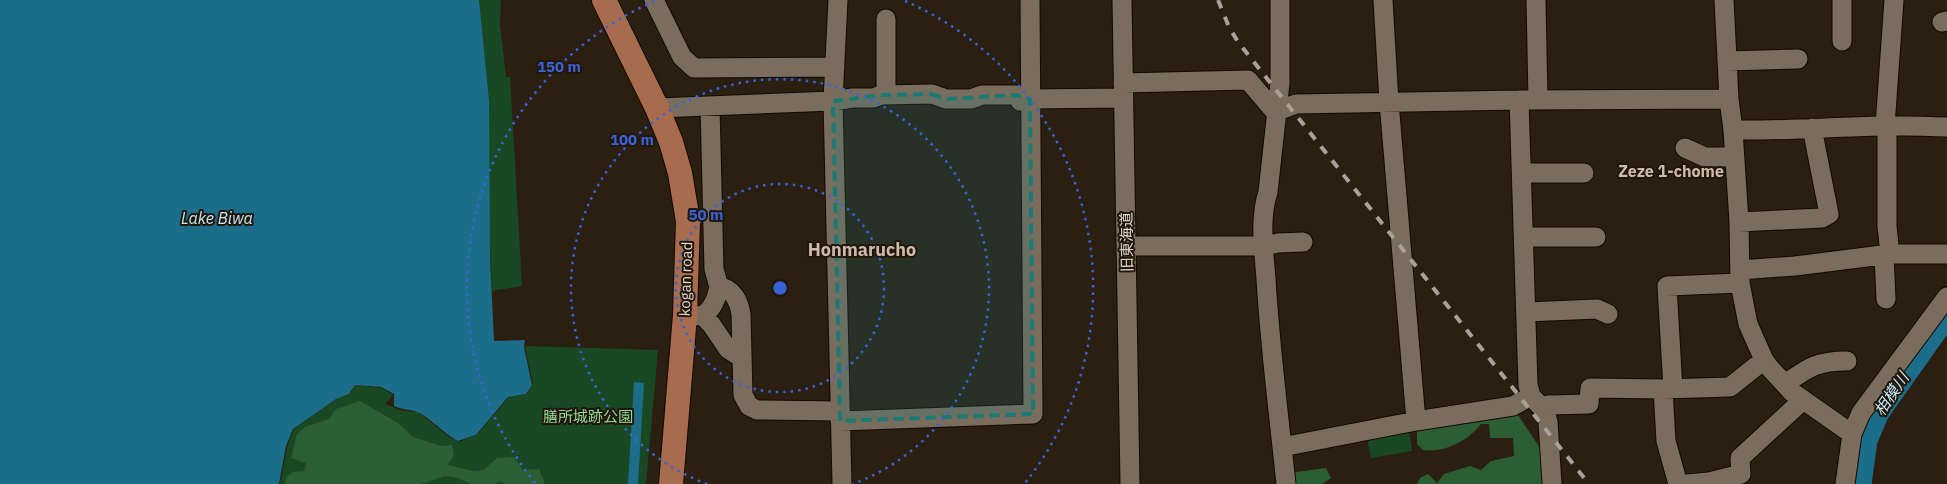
<svg xmlns="http://www.w3.org/2000/svg" width="1947" height="484" font-family="'IBM Plex Sans','Noto Sans JP',sans-serif">
  <style>
    .green { fill: #194923 }
    .forest { fill: #2c5e34 }
    .water { fill: #1c6d89 }
    .lines { fill: none; stroke-linecap: round; stroke-linejoin: round }
    .river { stroke: #1c6d89; stroke-width: 25 }
    .minor-casing { stroke: #130901; stroke-width: 21 }
    .major-casing { stroke: #130901; stroke-width: 26 }
    .minor { stroke: #7b6d5e; stroke-width: 19 }
    .major { stroke: #a76b4d; stroke-width: 24 }
    .rail { stroke: #aaa097; stroke-width: 4; stroke-dasharray: 9 9; stroke-linecap: butt }
    .marked { fill: #197b73; fill-opacity: 0.2; stroke: #197b73; stroke-width: 4; stroke-dasharray: 10 6; stroke-linejoin: round }
    .ring { fill: none; stroke: #3a63d7; stroke-width: 2.5; stroke-dasharray: 2.5 5 }
    .labels { text-anchor: middle; stroke-width: 4; stroke-linejoin: round; paint-order: stroke }
    .street-label { font-size: 15px; fill: #e0d8d0; stroke: #211609 }
    .park-label { font-size: 15px; fill: #91db9b; stroke: #211609 }
    .neighbourhood-label { font-size: 16px; font-weight: bold; fill: #cbbbaa; stroke: #211609 }
    .water-label { font-size: 16px; font-style: italic; fill: #c2e9fa; stroke: #211609 }
    .quarter-label { font-size: 18px; font-weight: bold; fill: #cbbbaa; stroke: #211609 }
    .centre { fill: #3a63d7; stroke: #211609; stroke-width: 2.5 }
    .ring-label { font-size: 15px; text-anchor: middle; font-weight: bold; fill: #3a63d7; stroke: #211609; stroke-width: 4; stroke-linejoin: round; paint-order: stroke }
  </style>
  <rect width="100%" height="100%" fill="#2b1f12"/>
  <path class="green" d="M479 0H501L500 24 506 77H510L522 286 492 291Z
    M525 346 658 350 646 484H280L288 444 294 429 336 399 350 394 355 385 381 388 393 395 385 404 403 411 418 412 449 437 459 442 477 435 509 397 527 394 533 384Z
    M1409 431 1412 451 1371 458 1367 438Z"/>
  <path class="forest" d="M360 401 398 423 413 437 441 446 452 445 454 454 448 465 474 471 483 470 497 458 514 457 523 470 539 469 545 484H506L501 481 494 484H471L459 478 445 476 421 484H285L286 477 293 472 305 471 306 463 291 458 297 434 305 427 329 419 336 409Z
    M1516 412 1544 454 1545 484H1417L1420 478 1428 474 1437 483 1444 474 1470 466 1481 470 1491 461 1514 456 1513 438H1490L1489 424H1481C1468 441 1444 453 1423 450L1417 444V428Z
    M1326 468 1331 478 1322 484H1291L1290 473Z"/>
  <path class="water" d="M0 0H479L489 101 490 257 494 341 525 340 524 347 532 385 526 394 508 397 476 435 458 441C445 435 426 414 417 412 409 409 403 410 394 406V394L381 387 355 385 349 394 336 399 293 429 286 446 279 484H0Z
    M634 382 644 383 638 484H628Z"/>
  <g class="lines">
    <path class="river" d="M1859 484 1865 440 1877 412 1947 313"/>
    <g class="minor-casing">
      <path id="minor" d="M654 0 682 57 694 68 835 67
        M838 0 833 101 842 484
        M1122 0 1130 484
        M1280 0V83L1268 192C1259 219 1264 251 1266 279 1270 348 1279 416 1286 484
        M1383 0 1389 102 1416 421
        M1536 0 1538 99
        M1724 0 1729 99 1733 130 1739 222 1740 283 1748 324 1764 360 1769 367 1792 392 1852 434
        M1842 0V41
        M1942 22 1947 21
        M1727 61 1798 59
        M1123 83 1248 80 1277 114
        M886 95V19
        M1519 100 1528 385 1531 396 1545 411 1548 422 1552 484
        M1020 101 1030 99 1123 98
        M710 106 714 269 719 287C733 288 739 302 741 314L743 395 749 406 757 410 840 411
        M657 108 833 101 853 98H873L882 95 932 94 946 99H971L982 95H1016L1030 99
        M1277 111 1296 104 1519 100 1729 99
        M1733 130C1783 131 1832 127 1882 126 1904 125 1925 127 1947 127
        M1685 148 1705 157H1735
        M1522 173H1584
        M1739 222 1822 218 1829 214 1812 128
        M1524 237H1596
        M1127 246H1264L1278 243 1303 242
        M1890 254 1887 226V131L1885 126 1894 0
        M1884 255 1886 299
        M1740 270 1795 266 1890 254H1947
        M1526 312 1597 309 1608 314
        M685 315 703 316 711 324 728 349 742 358
        M703 316C713 308 716 300 719 287
        M1785 384C1809 367 1817 361 1847 361
        M1663 389 1666 441 1678 484
        M1673 389 1667 286 1740 283
        M1545 411 1548 405 1589 404 1590 388 1663 389 1730 387 1764 360
        M840 421 1033 414 1030 0
        M1282 447 1416 421 1513 406 1531 396
        M1687 484 1709 482 1741 474 1740 458 1803 400
        M1845 484 1852 434 1861 413 1947 297"/>
    </g>
    <g class="major-casing">
      <path id="major" d="M604 0 657 108 671 142 680 173 688 221 685 315 671 484"/>
    </g>
    <use href="#minor" class="minor"/>
    <use href="#major" class="major"/>
    <path class="rail" d="M1218 0 1229 27 1238 42 1589 484"/>
  </g>
  <path class="marked" d="M932 94 946 99 1016 95 1030 99 1033 414 840 421 833 101 882 95Z"/>
  <g class="ring">
    <circle cx="780" cy="288" r="104"/>
    <path d="M707 484A209 209 0 1 1 853 484"/>
    <path d="M535 483A313 313 0 0 1 655 1M905 1A313 313 0 0 1 1025 483"/>
  </g>
  <g class="labels">
    <g class="street-label">
      <text transform="translate(1127 242) rotate(-91)" y="5">旧東海道</text>
      <text transform="translate(686 279) rotate(-88)" y="5">kogan road</text>
    </g>
    <g class="park-label">
      <text x="588" y="422">膳所城跡公園</text>
    </g>
    <g class="neighbourhood-label">
      <text x="1671" y="177">Zeze 1-chome</text>
    </g>
    <g class="water-label">
      <text x="217" y="224">Lake Biwa</text>
      <text transform="translate(1891 394) rotate(-56)" y="6">相模川</text>
    </g>
    <g class="quarter-label">
      <text x="862" y="256">Honmarucho</text>
    </g>
  </g>
  <circle cx="780" cy="288" r="8" class="centre"/>
  <g class="ring-label">
    <text x="559" y="72">150 m</text>
    <text x="632" y="145">100 m</text>
    <text x="706" y="220">50 m</text>
  </g>
</svg>
